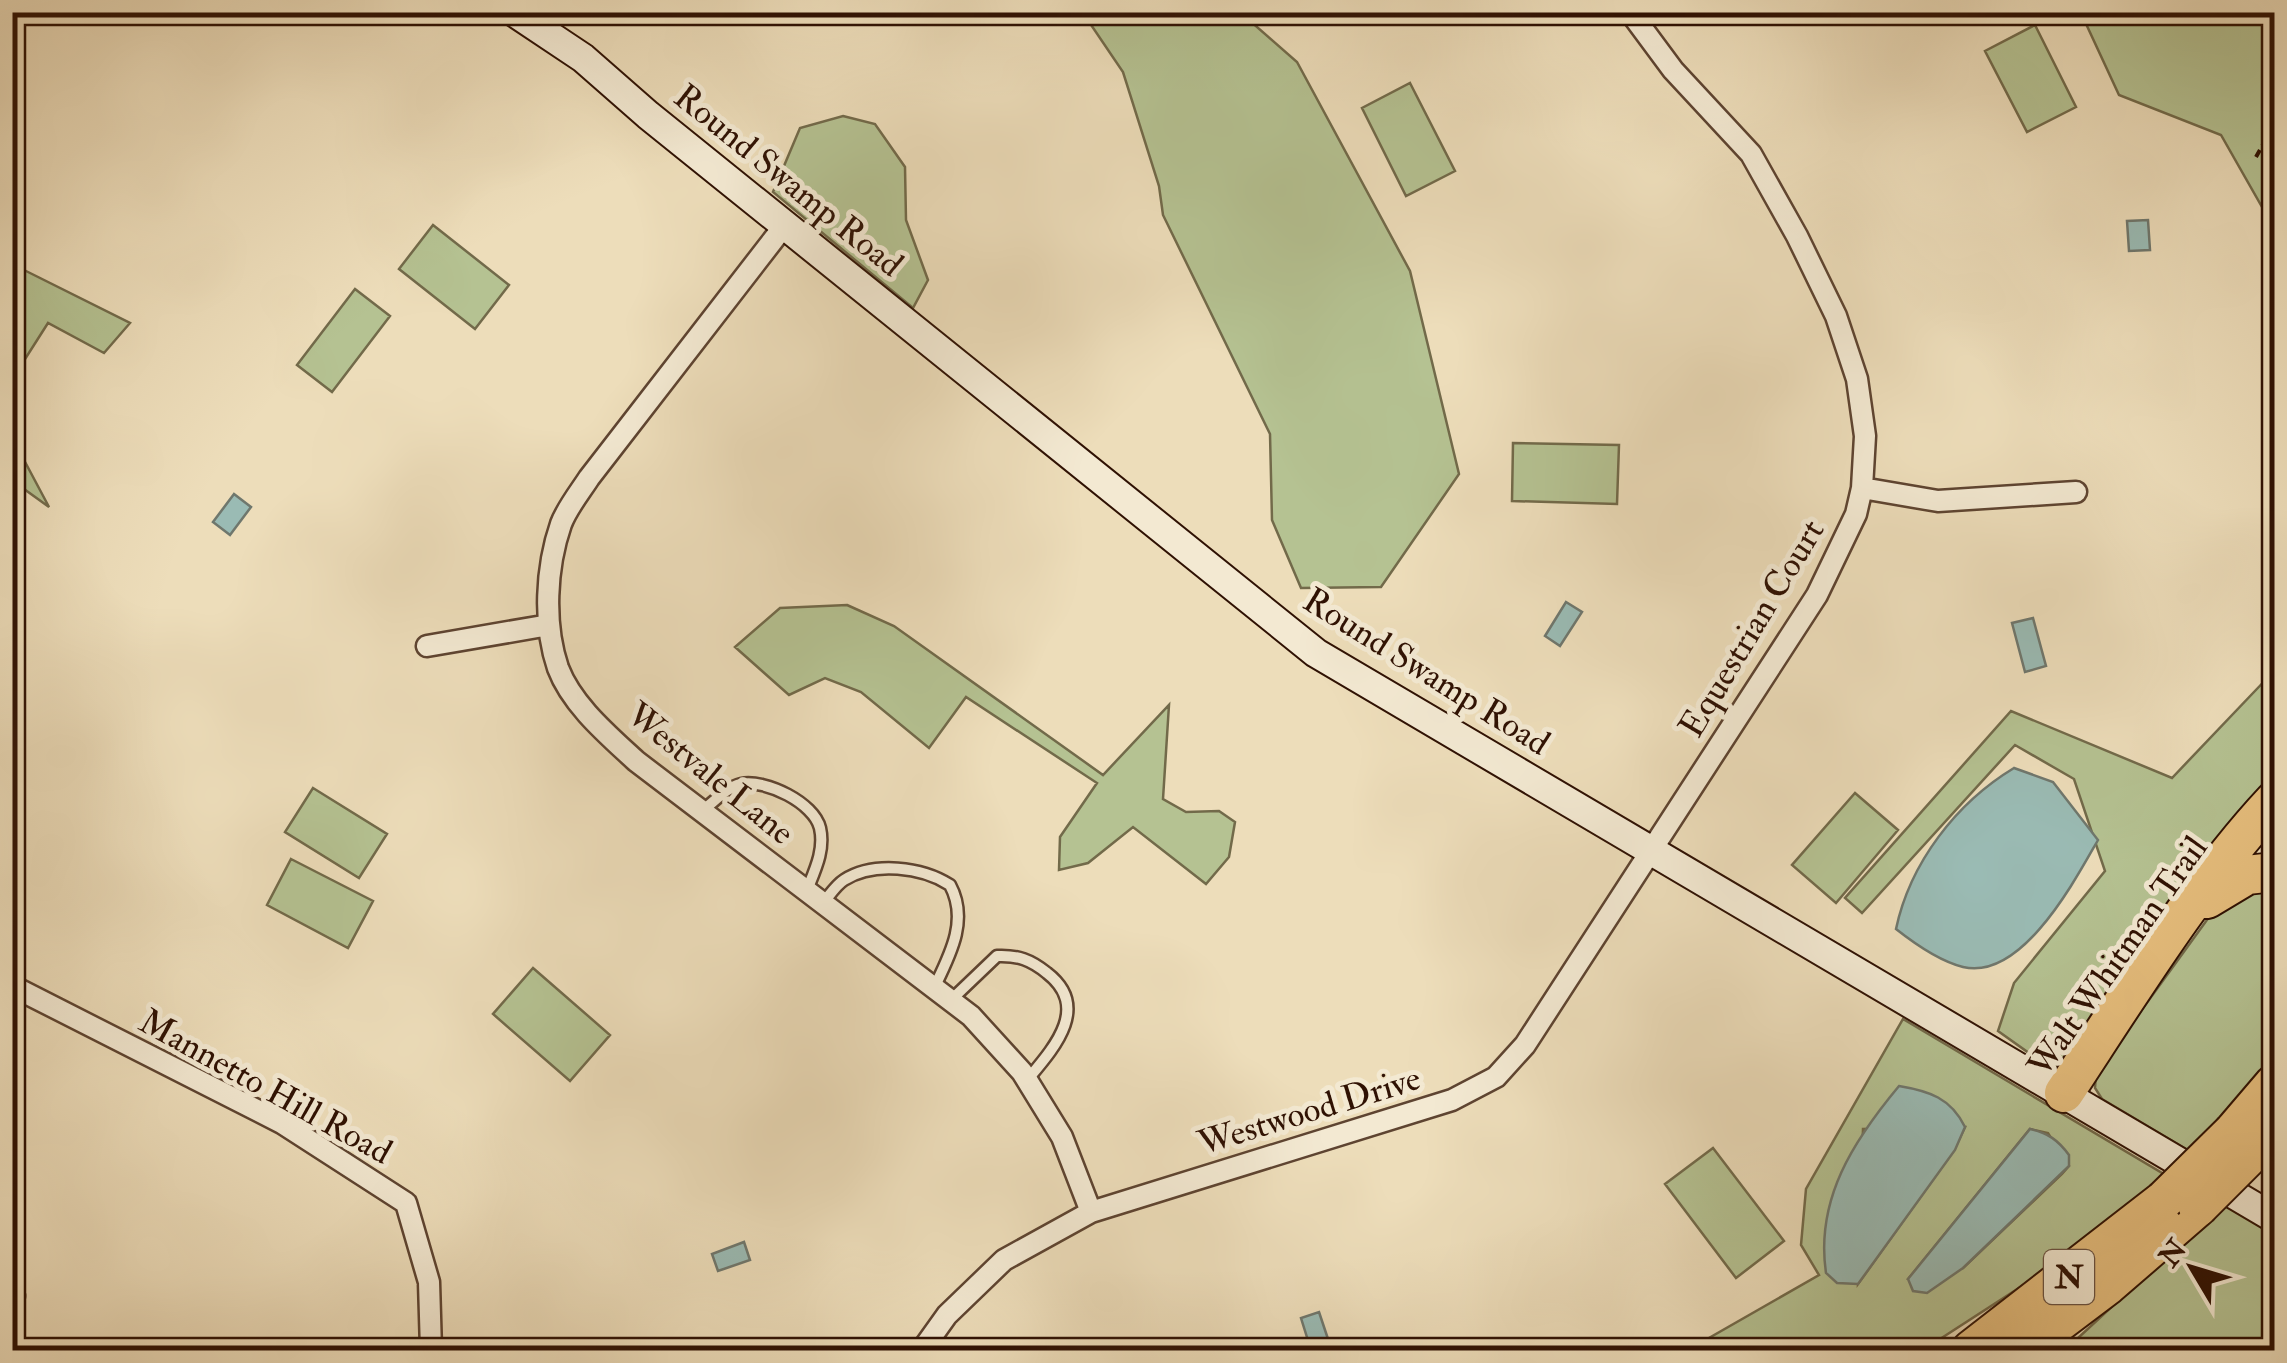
<svg xmlns="http://www.w3.org/2000/svg" width="2287" height="1363" font-family="'IM FELL Double Pica',serif">
  <style>
    .green { fill: #b5c292; stroke: #726a4a; stroke-width: 2.5; fill-rule: evenodd }
    .water { fill: #9abbb4; stroke: #6f776d; stroke-width: 2.5 }
    .lines { fill: none; stroke-linecap: round; stroke-linejoin: round }
    .lane-casing { stroke: #5e4431; stroke-width: 15 }
    .street-casing { stroke: #5e4431; stroke-width: 25 }
    .secondary-casing { stroke: #2f1103; stroke-width: 32 }
    .highway-casing { stroke: #2f1103; stroke-width: 42 }
    .path { stroke: #2f1103; stroke-width: 4; stroke-dasharray: 8 5; stroke-linecap: butt }
    .lane { stroke: #f3e9d2; stroke-width: 10 }
    .street { stroke: #f3e9d2; stroke-width: 20 }
    .secondary { stroke: #f3e9d2; stroke-width: 28 }
    .highway { stroke: #e6be7d; stroke-width: 38 }
    .highway-bridge-casing { stroke: #2f1103; stroke-width: 42; stroke-linecap: butt }
    .highway-bridge { stroke: #e6be7d; stroke-width: 38 }
    .labels { text-anchor: middle; stroke-width: 10; stroke-linejoin: round; paint-order: stroke }
    .shield { fill: #f3e9d2; stroke: #6a5241; stroke-width: 2.5 }
    .shield-label { font-size: 32px; font-weight: bold; fill: #2f1103 }
    .street-label { font-size: 35px; fill: #2f1103; stroke: #f3e9d2 }
  </style>
  <rect width="100%" height="100%" fill="#edddba"/>
  <filter id="stains"><feTurbulence type="fractalNoise" baseFrequency=".002" numOctaves="4"/><feColorMatrix values="0 0 0 0 .2 0 0 0 0 .09 0 0 0 0 .02 0 0 0 .5 -.17"/></filter>
  <radialGradient id="worn" r=".72"><stop offset=".6" stop-color="#630" stop-opacity="0"/><stop offset="1" stop-color="#630" stop-opacity=".3"/></radialGradient>
  <path class="green" d="M1083 13H1241L1297 62 1410 271 1459 474 1381 587 1301 588 1272 520 1270 434 1163 215 1159 186 1123 72Z
    M2081 13H2274V228L2221 135 2119 95Z
    M2035 25 2076 107 2027 132 1985 51Z
    M1410 83 1455 171 1406 196 1362 108Z
    M843 116 875 124 905 167 906 220 928 280 913 308 773 192 800 128Z
    M433 225 509 285 475 329 399 269Z
    M18 267 130 323 104 353 48 323 13 378V277Z
    M355 289 390 316 332 392 297 365Z
    M1513 443 1619 445 1617 504 1512 501Z
    M13 450 24 460 49 507 13 481Z
    M847 605 894 626 1103 775 1169 705 1163 799 1186 812 1219 811 1235 822 1229 857 1206 884 1133 827 1088 863 1059 870 1060 837 1097 783 966 697 929 748 861 692 825 678 789 695 735 647 780 608Z
    M2274 671V788L2060 1066 2050 1068 1998 1031 2014 983 2105 871 2074 779 2015 745 1862 913 1845 898 2011 711 2172 778Z
    M313 788 387 834 359 878 285 832Z
    M1855 793 1898 830 1836 903 1792 865Z
    M291 859 373 901 348 948 267 905Z
    M2274 881V1056L2249 1095 2191 1152 2102 1099 2095 1088 2096 1073 2225 895Z
    M533 968 610 1035 570 1081 493 1014Z
    M1903 1019 2167 1176 2064 1259 1923 1350H1688L1819 1275 1801 1245 1806 1189ZM1965 1127 1954 1150 1858 1284 1863 1129ZM2030 1129 2048 1133 2069 1166 2062 1174 1963 1268 1909 1278Z
    M1713 1148 1784 1241 1736 1278 1665 1184Z
    M2224 1203 2274 1234V1350H2065Z"/>
  <path class="water" d="M2148 220 2150 250 2129 251 2127 221Z
    M234 494 251 507 230 535 213 522Z
    M1566 602 1582 612 1560 646 1545 636Z
    M2033 618 2046 666 2025 672 2012 623Z
    M2014 768 2053 782 2098 840C2075 880 2022 981 1963 967 1939 961 1915 944 1896 929 1910 863 1956 803 2014 768Z
    M1899 1086C1929 1091 1951 1098 1965 1127L1955 1150 1858 1284 1837 1283 1826 1273C1815 1199 1854 1140 1899 1086Z
    M2030 1129C2048 1133 2058 1140 2069 1155V1166L1963 1268 1927 1293 1913 1291 1908 1279Z
    M744 1242 750 1260 718 1271 712 1254Z
    M1319 1312 1330 1345 1311 1350 1301 1318Z"/>
  <g class="lines">
    <g class="lane-casing">
      <path id="lane" d="M702 811C714 802 727 787 741 784 766 779 814 803 820 828 825 850 815 870 807 890
        M823 903C829 896 836 885 844 880 874 861 922 867 950 885 969 920 950 955 934 988
        M951 1000 997 956C1018 955 1031 960 1047 973 1091 1007 1054 1048 1028 1079"/>
    </g>
    <g class="street-casing">
      <path id="street" d="M784 226 589 478C580 492 567 508 561 524 546 567 543 624 558 668 572 705 608 735 636 761L971 1016 1022 1072 1062 1137 1091 1212
        M1862 488 1938 501 2076 492
        M427 646 549 625
        M12 986 282 1123 406 1203 429 1282 431 1350
        M12 1296H14
        M922 1350 947 1315 1004 1260 1091 1212 1452 1100 1496 1077 1525 1045 1817 595 1856 514 1862 488 1865 436 1857 379 1836 316 1797 236 1751 154 1673 70 1630 12"/>
    </g>
    <g class="secondary-casing">
      <path id="secondary" d="M514 12 583 58 648 115 1316 653 2274 1218"/>
    </g>
    <g class="highway-casing">
      <path id="highway" d="M2207 899 2247 875 2274 872
        M2064 1093C2126 999 2198 882 2274 801
        M2233 1132 2274 1084
        M2256 1149 2274 1128
        M1971 1350 2164 1200
        M2022 1350 2108 1285 2198 1207"/>
    </g>
    <path class="path" d="M2256 157 2274 125"/>
    <use href="#lane" class="lane"/>
    <use href="#street" class="street"/>
    <use href="#secondary" class="secondary"/>
    <use href="#highway" class="highway"/>
    <g class="highway-bridge-casing">
      <path id="highway-bridge" d="M2164 1200 2233 1132
        M2198 1207 2256 1149"/>
    </g>
    <use href="#highway-bridge" class="highway-bridge"/>
  </g>
  <g class="labels">
    <rect class="shield" x="2044" y="1250" width="50" height="54" rx="8"/>
    <g class="shield-label">
      <text x="2069" y="1288">N</text>
    </g>
    <g class="street-label">
      <text transform="translate(789 180) rotate(39)" y="12">Round Swamp Road</text>
      <text transform="translate(1751 628) rotate(-59)" y="12">Equestrian Court</text>
      <text transform="translate(1427 671) rotate(32)" y="12">Round Swamp Road</text>
      <text transform="translate(711 773) rotate(39)" y="12">Westvale Lane</text>
      <text transform="translate(2117 956) rotate(-55)" y="12">Walt Whitman Trail</text>
      <text transform="translate(266 1086) rotate(29)" y="12">Mannetto Hill Road</text>
      <text transform="translate(1309 1110) rotate(-17)" y="12">Westwood Drive</text>
    </g>
  </g>
  <rect width="2287" height="1363" fill="none" stroke="#edddba" stroke-width="50"/>
  <rect x="15" y="15" width="2257" height="1333" fill="none" stroke="#2f1103" stroke-width="5"/>
  <rect x="25" y="25" width="2237" height="1313" fill="none" stroke="#2f1103" stroke-width="2.5"/>
  <g transform="translate(2192 1268) rotate(308)" stroke="#f3e9d2" stroke-width="8" paint-order="stroke">
  <path d="M0-8L18 38L0 25L-18 38Z" fill="#2f1103"/>
  <text y="-15" font-size="28" font-weight="bold" text-anchor="middle" fill="#2f1103">N</text>
  </g>
  <rect width="100%" height="100%" filter="url(#stains)"/>
  <rect width="100%" height="100%" fill="url(#worn)"/>
</svg>
